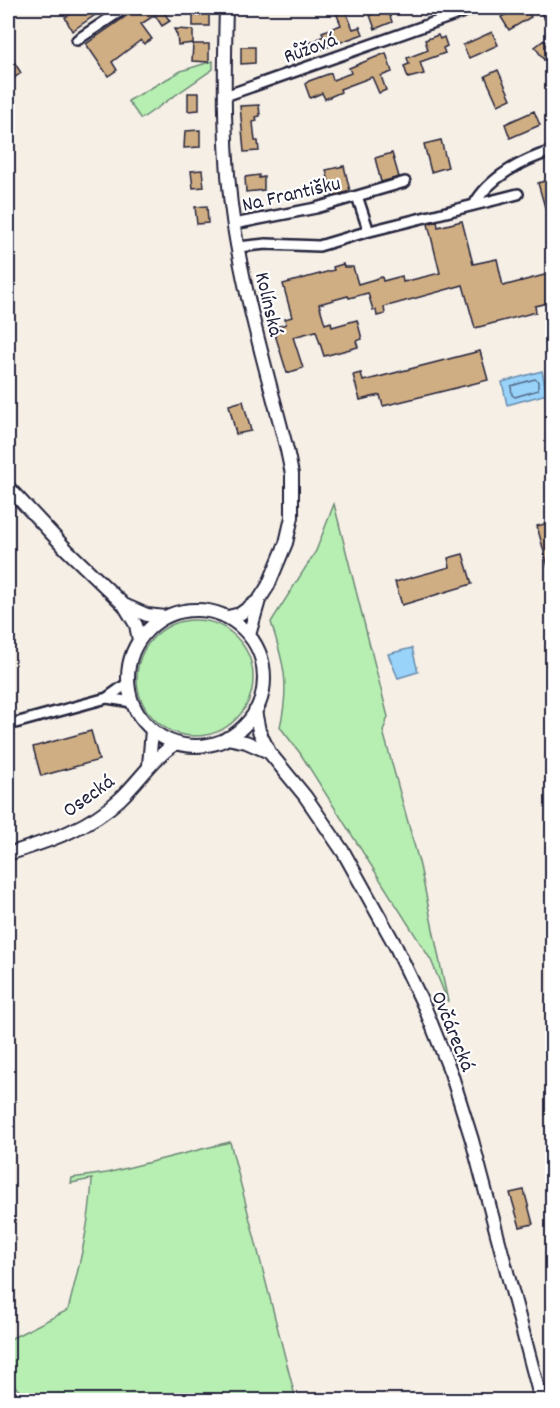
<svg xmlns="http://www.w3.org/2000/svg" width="560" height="1408" font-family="Dekko,sans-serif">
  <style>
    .green { fill: #b7efb2; stroke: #6c8876; stroke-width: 1.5 }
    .water { fill: #99d3f9; stroke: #698cad; stroke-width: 1.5 }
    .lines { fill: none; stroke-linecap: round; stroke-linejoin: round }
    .shore { stroke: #526987; stroke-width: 1.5 }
    .building { fill: #d0ae83; stroke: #22223b; stroke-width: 1.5 }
    .street-casing { stroke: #22223b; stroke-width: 14 }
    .secondary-casing { stroke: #22223b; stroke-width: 16 }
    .street { stroke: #fff; stroke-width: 9 }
    .secondary { stroke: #fff; stroke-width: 12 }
    .labels { text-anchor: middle; stroke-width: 4.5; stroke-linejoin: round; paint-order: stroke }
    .street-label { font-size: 21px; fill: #22223b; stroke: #fff }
  </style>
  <rect width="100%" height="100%" fill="#f6efe6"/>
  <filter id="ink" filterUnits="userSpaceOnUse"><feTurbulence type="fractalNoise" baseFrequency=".0167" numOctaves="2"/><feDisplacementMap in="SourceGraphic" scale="12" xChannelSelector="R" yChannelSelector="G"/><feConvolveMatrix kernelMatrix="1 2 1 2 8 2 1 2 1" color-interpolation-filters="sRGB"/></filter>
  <g filter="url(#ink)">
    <path class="green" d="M213 61V69L141 119 128 101 181 71Z
      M334 504 388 717 383 731 420 866 448 1002 431 960 300 753 280 727C290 684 284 664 271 622L316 551Z
      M137 678a58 58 0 1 1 116 0a58 58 0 1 1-116 0Z
      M230 1142 296 1400H28L8 1379V1340L68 1310C79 1267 90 1224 92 1179L71 1183 72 1178 107 1173Z"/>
    <path class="water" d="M542 371 547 394 507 405 502 382Z
      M412 648 418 672 398 678 388 654Z"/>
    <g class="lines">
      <path class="shore" d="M535 379 538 381V390L515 397 512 395 511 386Z"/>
    </g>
    <path class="building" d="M84 8H94L98 13 72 31 65 17Z
      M138 8H165L162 10 170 21 162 26 155 15 141 24 152 39 144 44 141 40 112 62 117 70 108 76 86 44Z
      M193 8H209V26H193Z
      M342 8H363L347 14 353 29 360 27 363 34 300 57 297 48 319 39V38L324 36 322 32 341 25 335 10Z
      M518 8H526L531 17 509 30 501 17Z
      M388 9 392 22 375 29 370 15Z
      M174 29 193 30V43L178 45 177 35Z
      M492 32 498 45 469 58 463 45Z
      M438 35 440 39 444 37 447 46 443 48 445 53 420 62 424 74 408 78 404 66 409 64 407 58 428 50 425 40Z
      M544 40 552 53V58L546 63 535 47Z
      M193 44H209V62L192 61Z
      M241 47H255V63L241 64Z
      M8 52 21 73 8 82Z
      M386 53 392 72 381 76 386 90 379 93 372 77 340 89 341 92 325 99 322 93 310 98 305 84 309 81 331 73 333 80 351 73 349 68Z
      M498 70 511 99 498 105 485 76Z
      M188 93H199V110L188 111Z
      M259 105 260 116 256 117 257 121 253 122 255 141H258L259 151 244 152 240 106Z
      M534 111 540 125 510 138 505 124Z
      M200 130V147L184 148 185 131Z
      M441 140 448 167 431 172 424 144Z
      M392 153 399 177 381 182 375 158Z
      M344 166 350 191 333 196 326 170Z
      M202 170 204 187 193 188 191 171Z
      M259 175V178L264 177V190L246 192 245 177Z
      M552 179V225H550L538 183Z
      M207 206 208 223 197 224 195 207Z
      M437 221 438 227 462 221 473 264 497 259 503 286 552 273V302L535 306 536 312 475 328 463 285 384 307 385 314 377 316 376 310H373L368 293 349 298 348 296 319 304 325 324 331 322 332 327 357 320 362 339 356 341 358 347 324 356 316 331 293 337 303 368 287 373 273 328 286 324 285 319 292 317 283 284 334 270 333 267 343 264 344 267H353L358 284 382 277 383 281 402 276 403 282 440 273 428 224Z
      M480 351 488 380 383 406 380 395 360 400 353 375 361 373 363 381Z
      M243 401 251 431 236 434 229 405Z
      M552 522V573L550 574 537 526Z
      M463 554 472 584 402 605 395 582 450 567 448 558Z
      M91 731 99 760 41 776 33 747Z
      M524 1190 533 1224 520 1227 510 1193Z"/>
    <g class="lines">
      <g class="street-casing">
        <path id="street" d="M545 8 552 19
          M77 40 125 8
          M225 96 475 8
          M474 205C489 177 523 160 552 151
          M234 224 316 208 405 182
          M366 232 518 194
          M238 247 266 244 319 246 366 232 367 226 357 196
          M107 698 128 683
          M8 725 107 698 132 702"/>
      </g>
      <g class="secondary-casing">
        <path id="secondary" d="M226 8C224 80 223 155 234 227 246 302 268 376 287 450L292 474V517L286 543 268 586 259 600 249 635
          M8 487 67 550 124 605 136 625 139 640
          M124 605 147 615 165 617
          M128 678a68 68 0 1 1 136 0a68 68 0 1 1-136 0Z
          M228 617 240 614 259 600
          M255 711 259 731 269 752 305 796 344 853 395 945 425 1008 451 1073 472 1140 541 1400
          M227 738 246 742 269 752
          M149 765 152 730
          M8 854C48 841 88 829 120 799 141 779 151 760 176 743"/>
      </g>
      <use href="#street" class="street"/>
      <use href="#secondary" class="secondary"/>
    </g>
  </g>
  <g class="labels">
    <g class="street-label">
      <text transform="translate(310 47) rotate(-20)" y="7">Růžová</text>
      <text transform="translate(291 193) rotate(-13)" y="7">Na Františku</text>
      <text transform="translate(270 304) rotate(77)" y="7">Kolínská</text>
      <text transform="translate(88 795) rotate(-36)" y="7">Osecká</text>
      <text transform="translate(454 1031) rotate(68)" y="7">Ovčárecká</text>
    </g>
  </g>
  <rect width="560" height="1408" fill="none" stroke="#fff" stroke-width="30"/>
  <rect x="15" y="15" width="530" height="1378" fill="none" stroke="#22223b" stroke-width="2" filter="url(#ink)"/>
</svg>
